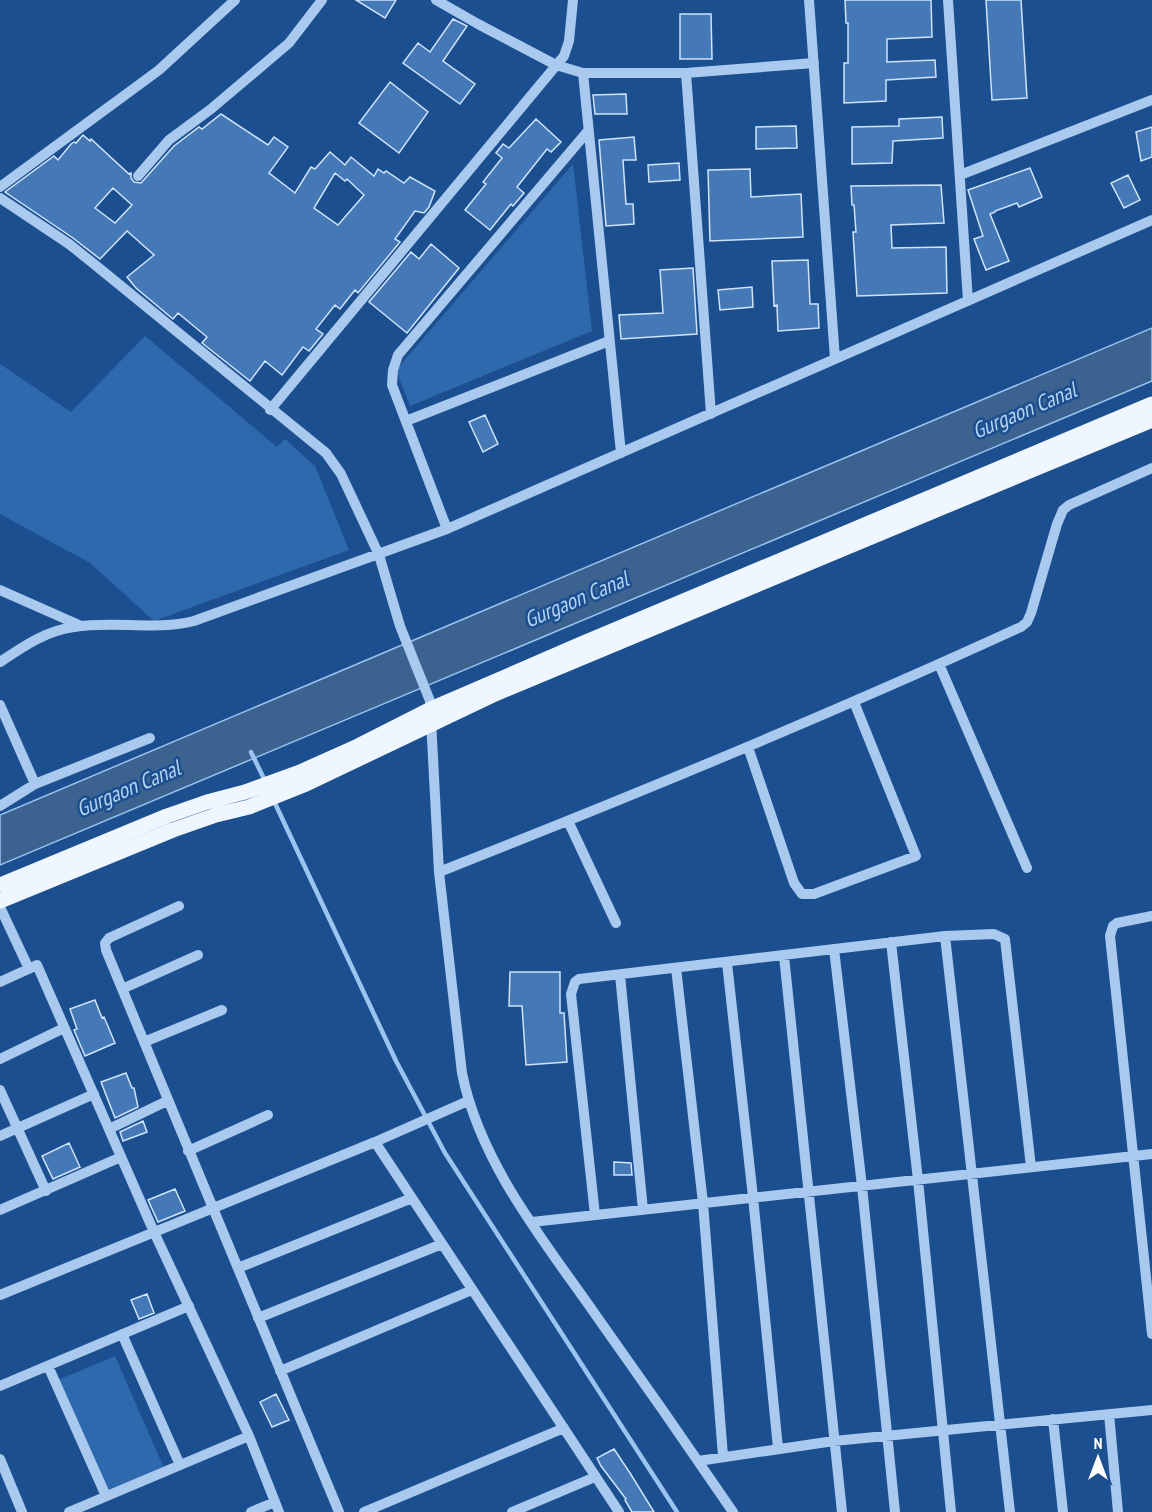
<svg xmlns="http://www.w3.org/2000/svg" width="1152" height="1512" font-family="'PT Sans Narrow',sans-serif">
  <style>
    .green { fill: #2e69ad }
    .water { fill: #3c6290; stroke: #9cc4f0; stroke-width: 1.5 }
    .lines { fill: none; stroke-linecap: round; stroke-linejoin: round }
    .stream { stroke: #9cc4f0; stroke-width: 4.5 }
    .building { fill: #4478b7; stroke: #cfe3fa; stroke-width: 1.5; fill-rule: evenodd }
    .minor { stroke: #a9c9ee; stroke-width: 10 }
    .major { stroke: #f0f6ff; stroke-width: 15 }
    .labels { text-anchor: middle; stroke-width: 5; stroke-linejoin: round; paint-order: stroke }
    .water-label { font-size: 22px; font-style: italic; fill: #b5d3f5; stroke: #1b4f8f }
  </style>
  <rect width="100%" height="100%" fill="#1b4f8f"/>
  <path class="green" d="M573 164 592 331 410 406 396 370Z
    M145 336 277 447 285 439 315 466 349 550 154 621 90 563 0 514V364L71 412Z
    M115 1356 164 1468 106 1493 58 1380Z"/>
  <path class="water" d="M1152 328V381L0 865V815Z"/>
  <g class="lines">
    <path class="stream" d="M251 752 266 783
      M273 799 396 1061 445 1153 677 1512"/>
  </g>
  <path class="building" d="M356 0H396L385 18Z
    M845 0H931L932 37 887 39V62L935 60 936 77 886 80V101L844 103V63H848V23H846Z
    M986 0H1021L1027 98 992 100Z
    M680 14H711L712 59H680Z
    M453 19 467 26 443 61 475 84 460 104 403 63 418 43 430 52Z
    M390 82 428 112 399 153 359 123Z
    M626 94 627 114H595L593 95Z
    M221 114 268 145 274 137 288 147 269 173 295 193 311 167 315 169 330 152 345 165 351 157 374 176 378 169 384 173 386 171 404 183 410 177 435 191 429 207 424 213 415 211 395 239 400 242 358 293 355 290 340 309 335 305 316 329 323 334 309 351 303 347 282 375 265 361 250 381 202 343 207 337 178 313 173 319 136 288 127 277 154 255 127 231 100 259 73 238 5 192 54 156 58 160 71 144 74 142 76 143 83 135 90 141 91 139 129 174 131 173V178L134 182 141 183 174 146 199 127 202 129ZM335 173 345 181 347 179 364 195 338 225 314 208ZM113 188 132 205 115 223 95 208Z
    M942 117 943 138 893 141 892 163 852 164V127L899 126V119Z
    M536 119 561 142 551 152 547 149 517 187 524 193 513 206 511 204 490 230 465 210 486 184 483 182 502 158 496 153 503 144 509 148Z
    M796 126 797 148 756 149V127Z
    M1152 127V157L1141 161 1136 132Z
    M634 137 636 160H623L626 204H633L634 224 606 226 599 140Z
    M679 163 680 180 649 182 648 165Z
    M1030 168 1042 197 1019 207 1017 203 995 211V212L990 214 1009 261 986 270 974 239 983 236 968 190Z
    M750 169 751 197 801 194 803 237 710 241 708 170Z
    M1128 175 1140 200 1124 208 1111 183Z
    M941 185 944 223 891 225 892 248 946 247 947 293 857 296 853 232H856L854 205H852L851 186Z
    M431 244 459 268 407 333 369 302 411 252 419 259Z
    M808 260 810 304H818L819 328 778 331 777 305 774 306 772 261Z
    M693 268 697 334 621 339 619 315 663 313 660 270Z
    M752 287 753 307 720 310 718 290Z
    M485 415 498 444 483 452 469 422Z
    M510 972H560V1013H564L567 1062 526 1065 522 1006H509Z
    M95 1000 102 1018 104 1017 115 1043 85 1056 74 1030 77 1029 70 1009Z
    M126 1073 132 1088H134L138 1107 115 1118 101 1082Z
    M143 1121 147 1132 123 1141 120 1132Z
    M69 1143 80 1167 53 1179 42 1156Z
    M614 1162 631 1163 632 1175H614Z
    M175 1189 185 1211 158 1222 148 1200Z
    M147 1294 154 1313 139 1319 131 1300Z
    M276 1394 289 1420 272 1427 260 1402Z
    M614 1449 630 1473 654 1512H632L625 1500 626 1499 601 1466 597 1458Z"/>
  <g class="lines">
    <path class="minor" d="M436 0 478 24 556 65 583 73H686L814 63
      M809 0 835 359
      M948 0 968 301
      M583 73 621 453
      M686 73 711 414
      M960 175 1152 100
      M138 176 169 140 211 109 289 43 322 0
      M0 187 159 70 235 0
      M0 198 69 244 94 264 326 453 341 474 379 555 400 626 430 701 439 872 462 1073C480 1163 544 1241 595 1314 642 1380 688 1446 733 1512
      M270 410 564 56 569 41 573 0
      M406 421 609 341
      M447 529 392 385 393 370 398 355 588 131
      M0 590 79 625
      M0 662C24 646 45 631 74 627 114 620 155 631 194 621L447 529 1152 220
      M939 664 1027 868
      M0 705 35 784 0 806
      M748 747 794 883 802 894H814L916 856 854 702
      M35 784 150 738
      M568 821 616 923
      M439 872C635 795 829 715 1021 627L1027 622 1031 613 1057 524 1063 510 1069 505 1152 468
      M179 906 109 938 105 943 106 950 339 1512
      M0 907 29 969
      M1152 916 1117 923 1113 926 1110 936 1152 1334
      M945 936 1010 1512
      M891 942 918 1180 951 1512
      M834 949 862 1186 895 1512
      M784 956 842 1512
      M727 963 753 1197 778 1448
      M676 968 703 1203 723 1456
      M620 975 643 1210
      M0 982 37 965 154 1232 249 1436 279 1512
      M122 989 198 955
      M144 1042 222 1010
      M0 1059 64 1028
      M0 1090 46 1191
      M109 1129 167 1101
      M0 1136 94 1094
      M375 1142 619 1512
      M188 1151 268 1115
      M0 1210 121 1157
      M595 1215 571 994 575 982 579 979 945 936 994 934 1005 939 1031 1167
      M532 1222 1152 1154
      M238 1268 412 1198
      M0 1295 375 1142 468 1101
      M258 1318 442 1244
      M122 1334 180 1465
      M48 1366 106 1496
      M280 1371 472 1290
      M0 1386 189 1306
      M1109 1414 1118 1512
      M1053 1419 1063 1512
      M0 1459 22 1512
      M698 1461 834 1441 1152 1410
      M69 1512 249 1436
      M251 1512 275 1502
      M364 1512 564 1428
      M512 1512 595 1477"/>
    <path class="major" d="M0 885 167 816 207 802 245 792 300 772 358 746 431 709 579 645 1152 404
      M0 901 173 830 216 815 249 807 306 784 495 694 1152 420"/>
  </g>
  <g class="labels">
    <g class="water-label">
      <text transform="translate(1024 410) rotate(-23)" y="8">Gurgaon Canal</text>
      <text transform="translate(576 599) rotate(-23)" y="8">Gurgaon Canal</text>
      <text transform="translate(128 788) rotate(-23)" y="8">Gurgaon Canal</text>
    </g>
  </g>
  <g transform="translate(1098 1458)" stroke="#1b4f8f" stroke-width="4.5" paint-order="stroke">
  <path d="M0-4.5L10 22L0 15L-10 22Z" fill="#ffffff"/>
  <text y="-9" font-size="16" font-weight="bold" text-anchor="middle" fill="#ffffff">N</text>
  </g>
</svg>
